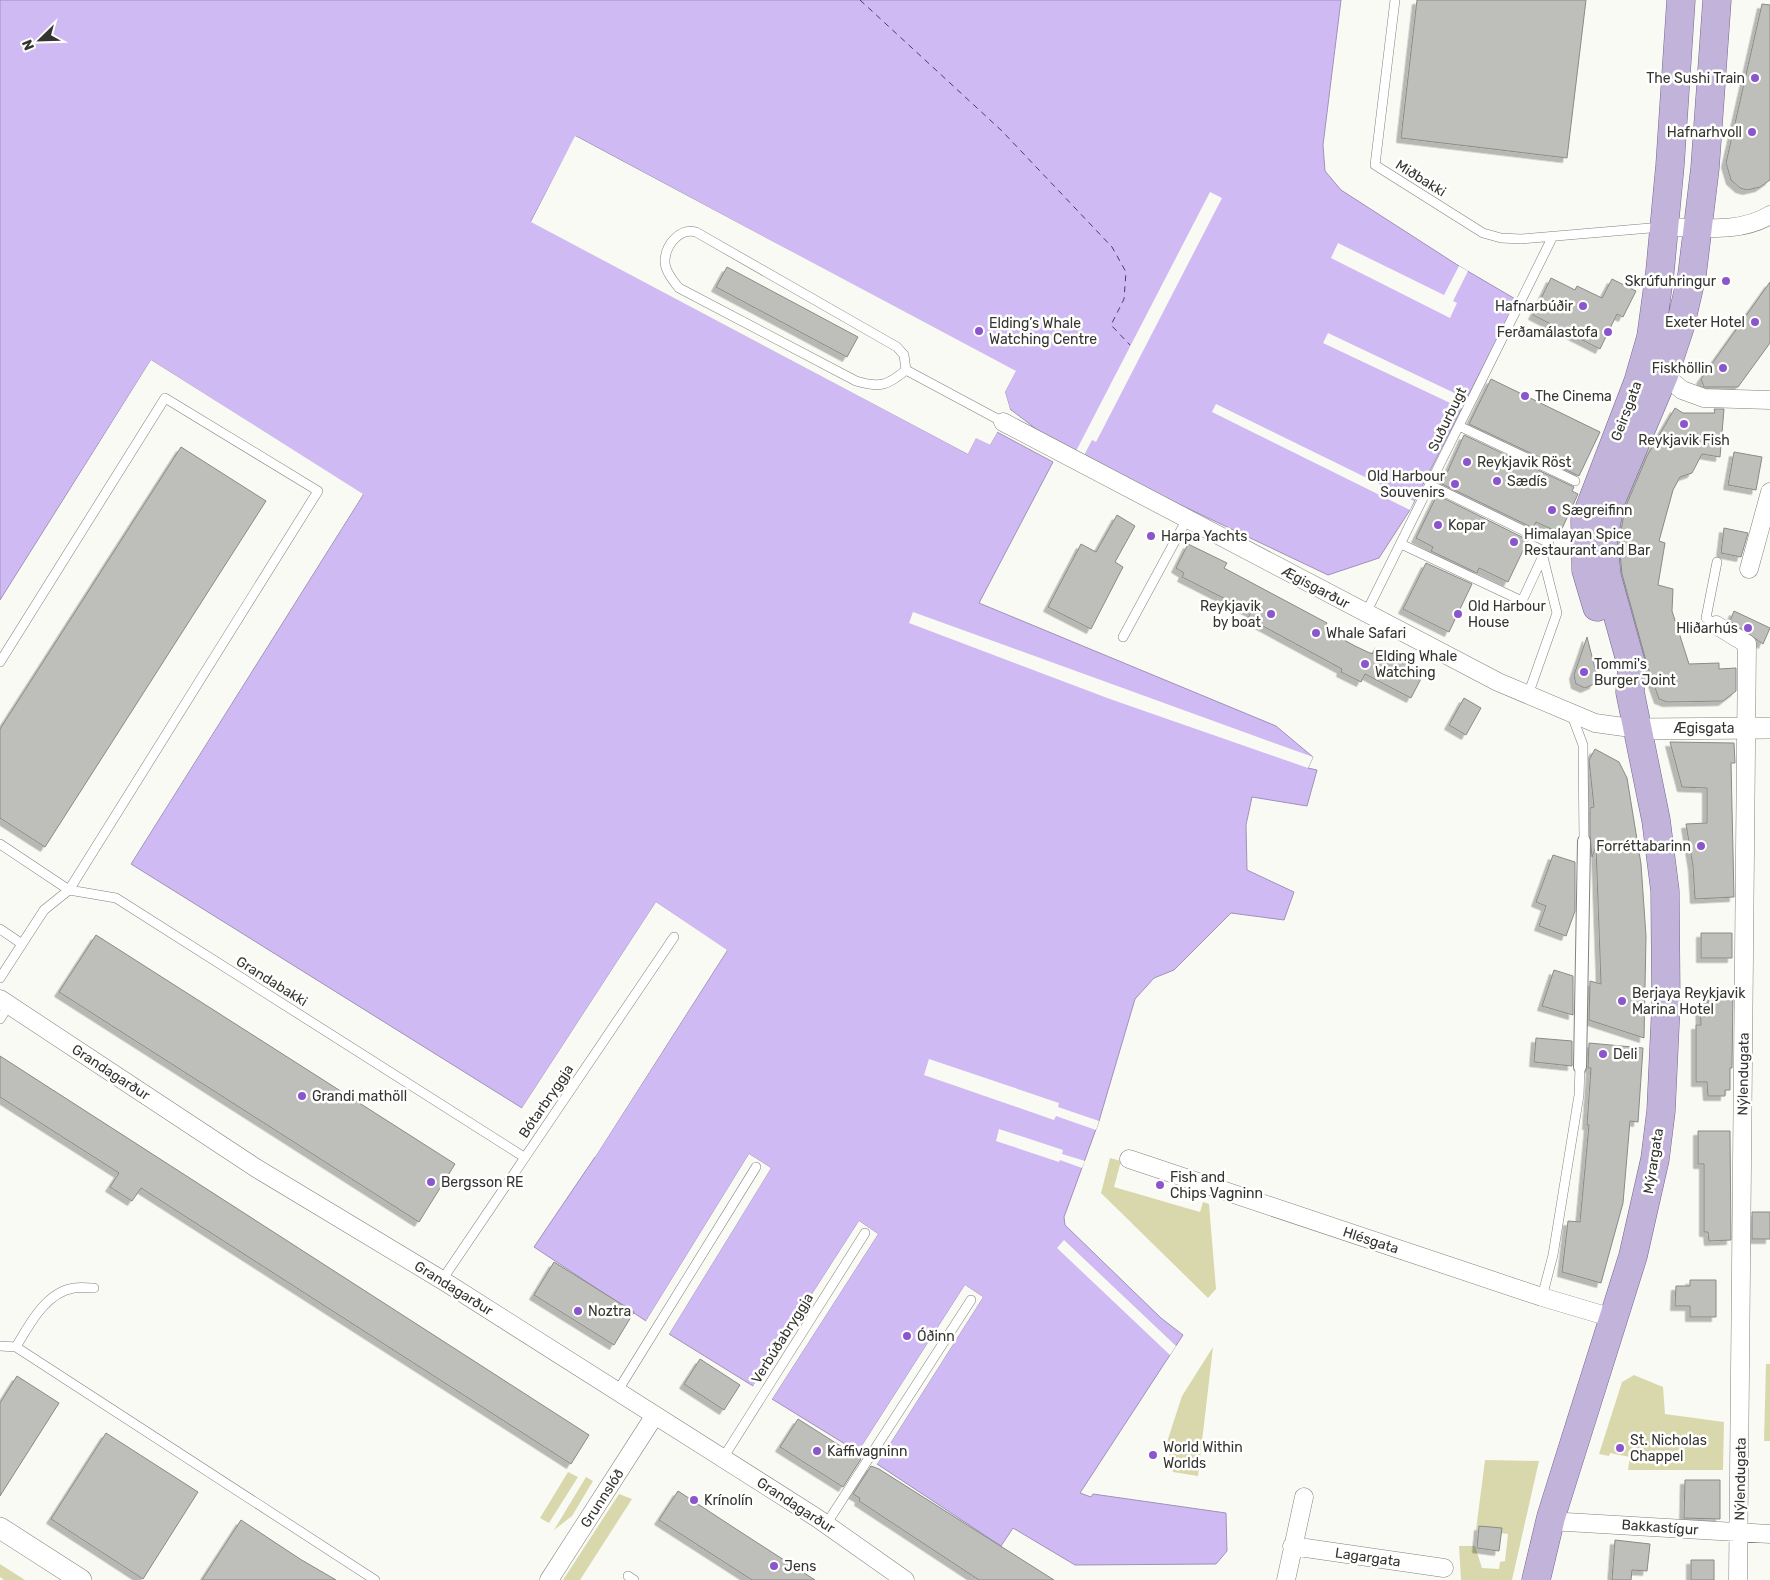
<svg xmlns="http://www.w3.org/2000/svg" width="1770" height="1580" font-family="Rubik,sans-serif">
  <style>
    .green { fill: #d9d8ac }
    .water { fill: #cfbaf3; stroke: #a092b9 }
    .pier { fill: #fafaf5 }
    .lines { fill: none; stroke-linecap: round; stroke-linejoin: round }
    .ferry { stroke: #533679; stroke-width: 1; stroke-dasharray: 6 5; stroke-linecap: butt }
    .building { fill: #bebeba; stroke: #8a8a86; filter: url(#shadow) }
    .service-casing { stroke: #81817d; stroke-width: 10 }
    .pedestrian-casing { stroke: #81817d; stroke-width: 14 }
    .minor-casing { stroke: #81817d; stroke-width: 19 }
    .tertiary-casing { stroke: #81817d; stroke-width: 22 }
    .primary-casing { stroke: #766590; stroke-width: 29 }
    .service { stroke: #fff; stroke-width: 9 }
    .pedestrian { stroke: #fff; stroke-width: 12 }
    .minor { stroke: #fff; stroke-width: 18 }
    .tertiary { stroke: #fff; stroke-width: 21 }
    .primary { stroke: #c2b3da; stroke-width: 28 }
    .poi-dot { fill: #8b55cd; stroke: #fffffe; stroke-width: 2 }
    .labels { text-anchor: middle; stroke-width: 5; stroke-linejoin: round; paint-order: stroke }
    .poi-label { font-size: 14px; fill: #343433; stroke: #fffffe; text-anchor: start }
    .street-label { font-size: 14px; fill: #343433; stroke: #fffffe }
  </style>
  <defs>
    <filter id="shadow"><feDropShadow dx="-4.5" dy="4.5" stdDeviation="0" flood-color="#0004"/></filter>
  </defs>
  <rect width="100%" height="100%" fill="#fafaf5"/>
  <path class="green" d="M1110 1158 1121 1161 1114 1187 1200 1212 1203 1202 1209 1204 1216 1289 1208 1298 1101 1193Z
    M1213 1347 1198 1476 1173 1472 1167 1442 1182 1396Z
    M1766 1364H1770V1441H1764Z
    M1634 1375 1663 1387 1665 1414 1724 1422 1723 1470H1628L1630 1457 1610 1453 1609 1456 1599 1454 1622 1382Z
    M1485 1460 1539 1461 1512 1580H1461L1459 1546H1475L1482 1568 1499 1569 1500 1562 1505 1561 1508 1534 1476 1530Z
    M568 1472 578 1477 549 1523 540 1518Z
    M586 1477 593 1481 572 1516 554 1530Z
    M619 1494 632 1499 580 1580H563Z
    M0 1564 25 1580H4L0 1577Z"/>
  <path class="water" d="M0 0H1341L1323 145 1325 171 1341 190 1459 266 1517 300 1410 510 1379 558 1328 575 1061 448 1010 409 1005 392 1015 372 576 136 531 221 968 454 976 437 990 445 997 432 1053 462 979 603 1276 726 1313 757 1308 768 1317 770 1307 806 1252 797 1246 825 1247 870 1294 892 1284 920 1231 913 1174 970 1154 978 1135 999 1099 1121 1064 1217 1065 1225 1161 1318 1183 1335 1080 1493 1091 1497 1093 1494 1226 1513 1227 1551 1216 1564 1075 1565 1013 1528 1001 1546 877 1464 983 1297 965 1285 858 1452 772 1399 878 1234 859 1221 753 1386 669 1334 771 1168 749 1154 646 1321 534 1247 595 1157 727 951 656 902 522 1108 131 864 363 495 151 360 0 600Z"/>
  <path class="pier" d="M575 136 1016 371 1005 392 1010 409 1009 411 1002 391 1012 372 576 139 534 221 967 450 975 435 989 442 995 430 999 429 990 445 976 438 968 454 531 222Z
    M1210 192 1222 198 1096 442 1092 440 1082 459 1074 455Z
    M1338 243 1444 295 1459 266 1468 271 1453 301 1457 303 1450 318 1331 258Z
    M1328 333 1467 399 1463 409 1323 343Z
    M151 360 363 494 129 866V863L360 495 152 363 0 602Z
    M1216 404 1414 501 1410 510 1212 412Z
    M913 612 1120 687 1313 757 1308 768 1110 699 909 623Z
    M656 902 727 950 595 1157 593 1156 723 951 657 905 524 1109 522 1108Z
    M929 1059 1059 1103 1058 1107 1099 1121 1096 1130 1056 1116 1054 1120 924 1075Z
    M999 1129 1063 1150 1062 1154 1085 1161 1082 1168 1060 1160 1059 1162 996 1141Z
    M749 1154 771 1168 669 1334 667 1333 768 1168 750 1157 648 1322 646 1321Z
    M859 1221 878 1234 772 1399 770 1397 874 1235 859 1225 755 1387 753 1386Z
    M1064 1240 1176 1346 1170 1355 1057 1248Z
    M965 1285 983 1297 877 1464 875 1462 980 1298 966 1289 861 1453 858 1452Z"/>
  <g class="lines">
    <path class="ferry" d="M860 0 1002 131 1112 247 1126 272 1124 299 1111 325 1130 345"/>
  </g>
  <path class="building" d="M1417 0H1586L1567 158 1401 138Z
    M1762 4 1770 5V180L1760 187 1747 190 1740 188 1731 180 1726 163Z
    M727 267 858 337 847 357 716 287Z
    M1551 278 1575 290 1577 286 1602 298 1612 279 1636 291 1623 317 1617 314 1600 349 1533 315Z
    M1770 282V343L1738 387H1704L1701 379Z
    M1491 379 1600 432 1579 476 1469 424Z
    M1675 408 1683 413H1715L1714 409H1724L1720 457 1702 454 1692 473 1680 477 1673 490 1659 541 1665 543 1658 585 1673 589 1672 611 1689 664 1719 663V669L1736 668V691L1723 701 1667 702 1659 699 1648 668 1622 574 1619 542 1625 508 1647 456Z
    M1464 435 1574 487 1572 491 1578 494 1560 533 1536 522 1533 528 1442 484Z
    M181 447 266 501 45 847 0 818V729Z
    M1734 452 1762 457 1756 490 1728 485Z
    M1437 495 1528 540 1508 582 1479 568 1477 573 1431 551 1433 547 1416 538Z
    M1117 515 1135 526 1115 562 1123 567 1091 629 1048 607 1081 544 1096 552Z
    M1724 528 1748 533 1741 557 1721 553Z
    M1188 544 1227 563 1224 568 1327 623 1324 629 1355 646 1372 654 1375 648 1424 673 1411 698 1365 674 1361 682 1341 672 1342 669 1248 618 1251 612 1182 577 1184 573 1176 568Z
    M1426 563 1472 584 1449 632 1403 609Z
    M1734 611 1770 628 1763 644 1730 621Z
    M1587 637 1597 676 1594 684 1585 688 1576 684 1574 675Z
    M1464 698 1481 708 1466 735 1449 725Z
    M1670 742 1734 743 1735 763H1731L1734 897 1695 899 1693 866 1686 824 1707 823V788L1682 787Z
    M1595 749 1619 762 1627 778 1641 864 1646 936 1644 1038 1589 1020 1590 981 1601 984 1596 846 1592 857 1590 836V808L1594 807 1589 760Z
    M1553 855 1575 862V911L1566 936 1539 926 1546 906 1536 902Z
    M1701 933H1732V958H1701Z
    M96 935 455 1164 419 1222 59 992Z
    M1554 970 1573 976V1015L1542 1006Z
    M1708 994H1733L1732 1068H1730V1090H1725V1096H1708L1707 1082H1696V1025H1701L1700 1003H1708Z
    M1536 1038 1572 1041V1066L1534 1062Z
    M1589 1043 1643 1048 1638 1122 1630 1121 1623 1203 1601 1283 1562 1272 1568 1221 1580 1222 1589 1125H1587L1591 1068H1588Z
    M0 1056 589 1435 571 1464 141 1188 132 1201 110 1187 119 1173 0 1097Z
    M1698 1131H1730L1731 1240 1709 1241 1708 1232H1704V1164H1698Z
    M1752 1212H1770V1239H1752Z
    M554 1262 634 1312 614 1345 534 1295Z
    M1690 1280H1716V1317H1690V1306H1675L1676 1286H1690Z
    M700 1359 740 1385 724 1410 684 1384Z
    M17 1376 59 1403 0 1496V1403Z
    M798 1419 861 1459 843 1487 780 1447Z
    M106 1433 198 1492 143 1579 51 1519Z
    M871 1466 879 1469 1054 1580H979L859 1501 860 1498 853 1494Z
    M1685 1480H1720V1519L1684 1518Z
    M678 1491 736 1529 815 1580H752L659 1520Z
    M241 1520 300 1559 336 1580H202Z
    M1479 1526 1502 1528 1499 1551 1477 1548Z
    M1615 1540 1650 1544 1647 1571 1632 1570 1631 1580H1612Z
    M1691 1560H1714V1580H1691Z"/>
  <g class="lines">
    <g class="service-casing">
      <path id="service" d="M1395 0 1375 165 1483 233 1501 238 1521 239 1662 227
        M906 370C887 386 880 388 856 381L679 288C673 281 664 270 665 260 666 244 680 228 696 232L897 347 904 355 906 370 1003 422
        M1459 426 1575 481
        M1401 544 1522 601 1549 543 1430 485
        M1366 613 1553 236
        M1716 625 1706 618 1717 562
        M1123 637 1187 519
        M0 662 165 398 318 491 69 890 44 910 0 978
        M1528 695 1557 613 1543 557
        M1571 713 1583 745 1584 841
        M0 844 69 890 116 898 524 1157
        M0 929 22 944
        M0 1019 9 1005
        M442 1280 674 937
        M1542 1297 1553 1255 1579 1095 1580 1067
        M0 1346 16 1347 375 1580
        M16 1347C29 1325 46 1292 74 1288 81 1287 88 1288 94 1288
        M617 1392 756 1167
        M723 1458 865 1233
        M827 1523 971 1300
        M628 1576 634 1580"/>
    </g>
    <g class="pedestrian-casing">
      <path id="pedestrian" d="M1580 1067 1584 841"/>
    </g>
    <g class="minor-casing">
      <path id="minor" d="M1664 227C1700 227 1739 234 1770 215
        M1664 375 1682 390 1704 398 1770 400
        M1003 422 1498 682 1595 723 1638 729
        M1749 569 1770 492
        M1716 625 1747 644 1738 1580
        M0 999 256 1168 442 1280 817 1518 905 1580
        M1129 1159 1542 1297 1613 1318
        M1549 1521 1770 1534
        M1292 1546 1444 1568
        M549 1580 655 1415
        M1286 1580 1304 1497"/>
    </g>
    <g class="tertiary-casing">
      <path id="tertiary" d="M1638 729 1770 728
        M0 1528 81 1580"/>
    </g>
    <g class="primary-casing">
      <path id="primary" d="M1597 607 1586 570 1585 520 1638 382 1651 337 1660 271 1670 165 1681 0
        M1536 1580 1551 1517 1633 1256 1655 1159 1661 1111 1666 1004 1665 891 1656 820 1630 692 1632 667 1607 577 1603 541 1610 503 1664 375 1680 327 1692 275 1705 168 1717 0"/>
    </g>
    <use href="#service" class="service"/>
    <use href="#pedestrian" class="pedestrian"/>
    <use href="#minor" class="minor"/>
    <use href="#tertiary" class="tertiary"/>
    <use href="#primary" class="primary"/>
  </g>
  <g class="poi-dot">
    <circle cx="1755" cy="78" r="5"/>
    <circle cx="1752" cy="132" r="5"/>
    <circle cx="1726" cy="281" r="5"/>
    <circle cx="1583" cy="306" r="5"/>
    <circle cx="1755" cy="322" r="5"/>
    <circle cx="979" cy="331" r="5"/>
    <circle cx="1608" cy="332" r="5"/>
    <circle cx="1723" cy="368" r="5"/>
    <circle cx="1525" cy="396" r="5"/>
    <circle cx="1684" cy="424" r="5"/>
    <circle cx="1467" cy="462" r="5"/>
    <circle cx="1497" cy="481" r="5"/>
    <circle cx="1455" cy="484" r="5"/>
    <circle cx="1552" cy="510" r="5"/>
    <circle cx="1438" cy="525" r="5"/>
    <circle cx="1151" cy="536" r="5"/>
    <circle cx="1514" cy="542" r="5"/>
    <circle cx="1271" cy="614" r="5"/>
    <circle cx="1458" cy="614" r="5"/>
    <circle cx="1748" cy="628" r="5"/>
    <circle cx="1316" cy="633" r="5"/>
    <circle cx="1365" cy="664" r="5"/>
    <circle cx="1584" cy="672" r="5"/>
    <circle cx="1701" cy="846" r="5"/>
    <circle cx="1622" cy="1001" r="5"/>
    <circle cx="1603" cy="1054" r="5"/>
    <circle cx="302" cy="1096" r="5"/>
    <circle cx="431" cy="1182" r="5"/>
    <circle cx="1160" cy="1185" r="5"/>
    <circle cx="578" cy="1311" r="5"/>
    <circle cx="907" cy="1336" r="5"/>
    <circle cx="1620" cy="1448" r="5"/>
    <circle cx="817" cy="1451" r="5"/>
    <circle cx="1153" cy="1455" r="5"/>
    <circle cx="694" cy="1500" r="5"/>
    <circle cx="774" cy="1566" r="5"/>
  </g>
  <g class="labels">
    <g class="poi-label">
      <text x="1745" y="83" text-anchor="end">The Sushi Train</text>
      <text x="1742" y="137" text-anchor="end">Hafnarhvoll</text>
      <text x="1716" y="286" text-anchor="end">Skrúfuhringur</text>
      <text x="1573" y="311" text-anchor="end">Hafnarbúðir</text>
      <text x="1745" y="327" text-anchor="end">Exeter Hotel</text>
      <text x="989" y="328">Elding’s Whale<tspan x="989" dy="16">Watching Centre</tspan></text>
      <text x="1598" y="337" text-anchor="end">Ferðamálastofa</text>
      <text x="1713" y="373" text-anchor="end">Fiskhöllin</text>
      <text x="1535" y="401">The Cinema</text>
      <text x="1684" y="445" text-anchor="middle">Reykjavik Fish</text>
      <text x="1477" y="467">Reykjavik Röst</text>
      <text x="1445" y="481" text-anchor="end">Old Harbour<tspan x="1445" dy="16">Souvenirs</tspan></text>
      <text x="1507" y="486">Sædís</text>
      <text x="1562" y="515">Sægreifinn</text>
      <text x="1448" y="530">Kopar</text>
      <text x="1524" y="539">Himalayan Spice<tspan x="1524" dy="16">Restaurant and Bar</tspan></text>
      <text x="1161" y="541">Harpa Yachts</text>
      <text x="1261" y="611" text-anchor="end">Reykjavik<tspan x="1261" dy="16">by boat</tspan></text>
      <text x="1468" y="611">Old Harbour<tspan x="1468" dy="16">House</tspan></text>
      <text x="1738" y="633" text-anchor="end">Hliðarhús</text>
      <text x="1326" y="638">Whale Safari</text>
      <text x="1375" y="661">Elding Whale<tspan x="1375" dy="16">Watching</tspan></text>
      <text x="1594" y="669">Tommi's<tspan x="1594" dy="16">Burger Joint</tspan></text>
      <text x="1691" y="851" text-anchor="end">Forréttabarinn</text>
      <text x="1632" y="998">Berjaya Reykjavik<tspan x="1632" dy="16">Marina Hotel</tspan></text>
      <text x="1613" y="1059">Deli</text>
      <text x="312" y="1101">Grandi mathöll</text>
      <text x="1170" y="1182">Fish and<tspan x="1170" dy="16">Chips Vagninn</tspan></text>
      <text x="441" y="1187">Bergsson RE</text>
      <text x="588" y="1316">Noztra</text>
      <text x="917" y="1341">Óðinn</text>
      <text x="1630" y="1445">St. Nicholas<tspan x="1630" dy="16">Chappel</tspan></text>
      <text x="1163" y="1452">World Within<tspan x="1163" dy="16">Worlds</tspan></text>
      <text x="827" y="1456">Kaffivagninn</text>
      <text x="704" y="1505">Krínolín</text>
      <text x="784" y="1571">Jens</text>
    </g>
    <g class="street-label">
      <text transform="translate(1421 178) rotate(32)" y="5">Miðbakki</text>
      <text transform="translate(1626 411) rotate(-69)" y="5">Geirsgata</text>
      <text transform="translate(1447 419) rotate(-64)" y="5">Suðurbugt</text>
      <text transform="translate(1316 587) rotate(28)" y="5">Ægisgarður</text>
      <text x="1704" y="733">Ægisgata</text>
      <text transform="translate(272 981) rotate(32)" y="5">Grandabakki</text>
      <text transform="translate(111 1072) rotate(33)" y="5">Grandagarður</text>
      <text transform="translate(1743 1074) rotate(-89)" y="5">Nýlendugata</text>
      <text transform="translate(546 1101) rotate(-56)" y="5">Bótarbryggja</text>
      <text transform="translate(1653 1161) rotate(-81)" y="5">Mýrargata</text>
      <text transform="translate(1371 1240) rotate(18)" y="5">Hlésgata</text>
      <text transform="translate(454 1288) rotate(32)" y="5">Grandagarður</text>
      <text transform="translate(782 1338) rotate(-58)" y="5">Verbúðabryggja</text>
      <text transform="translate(1740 1479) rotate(-89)" y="5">Nýlendugata</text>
      <text transform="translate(602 1498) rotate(-57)" y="5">Grunnslóð</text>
      <text transform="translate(796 1505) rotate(33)" y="5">Grandagarður</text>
      <text transform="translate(1660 1527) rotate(4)" y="5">Bakkastígur</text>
      <text transform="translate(1368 1557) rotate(8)" y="5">Lagargata</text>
    </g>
  </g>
  <g transform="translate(40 40) rotate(247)" stroke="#fffffe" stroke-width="4" paint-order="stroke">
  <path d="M0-4L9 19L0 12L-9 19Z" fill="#343433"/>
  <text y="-8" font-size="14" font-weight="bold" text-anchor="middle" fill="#343433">N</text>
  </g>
</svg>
